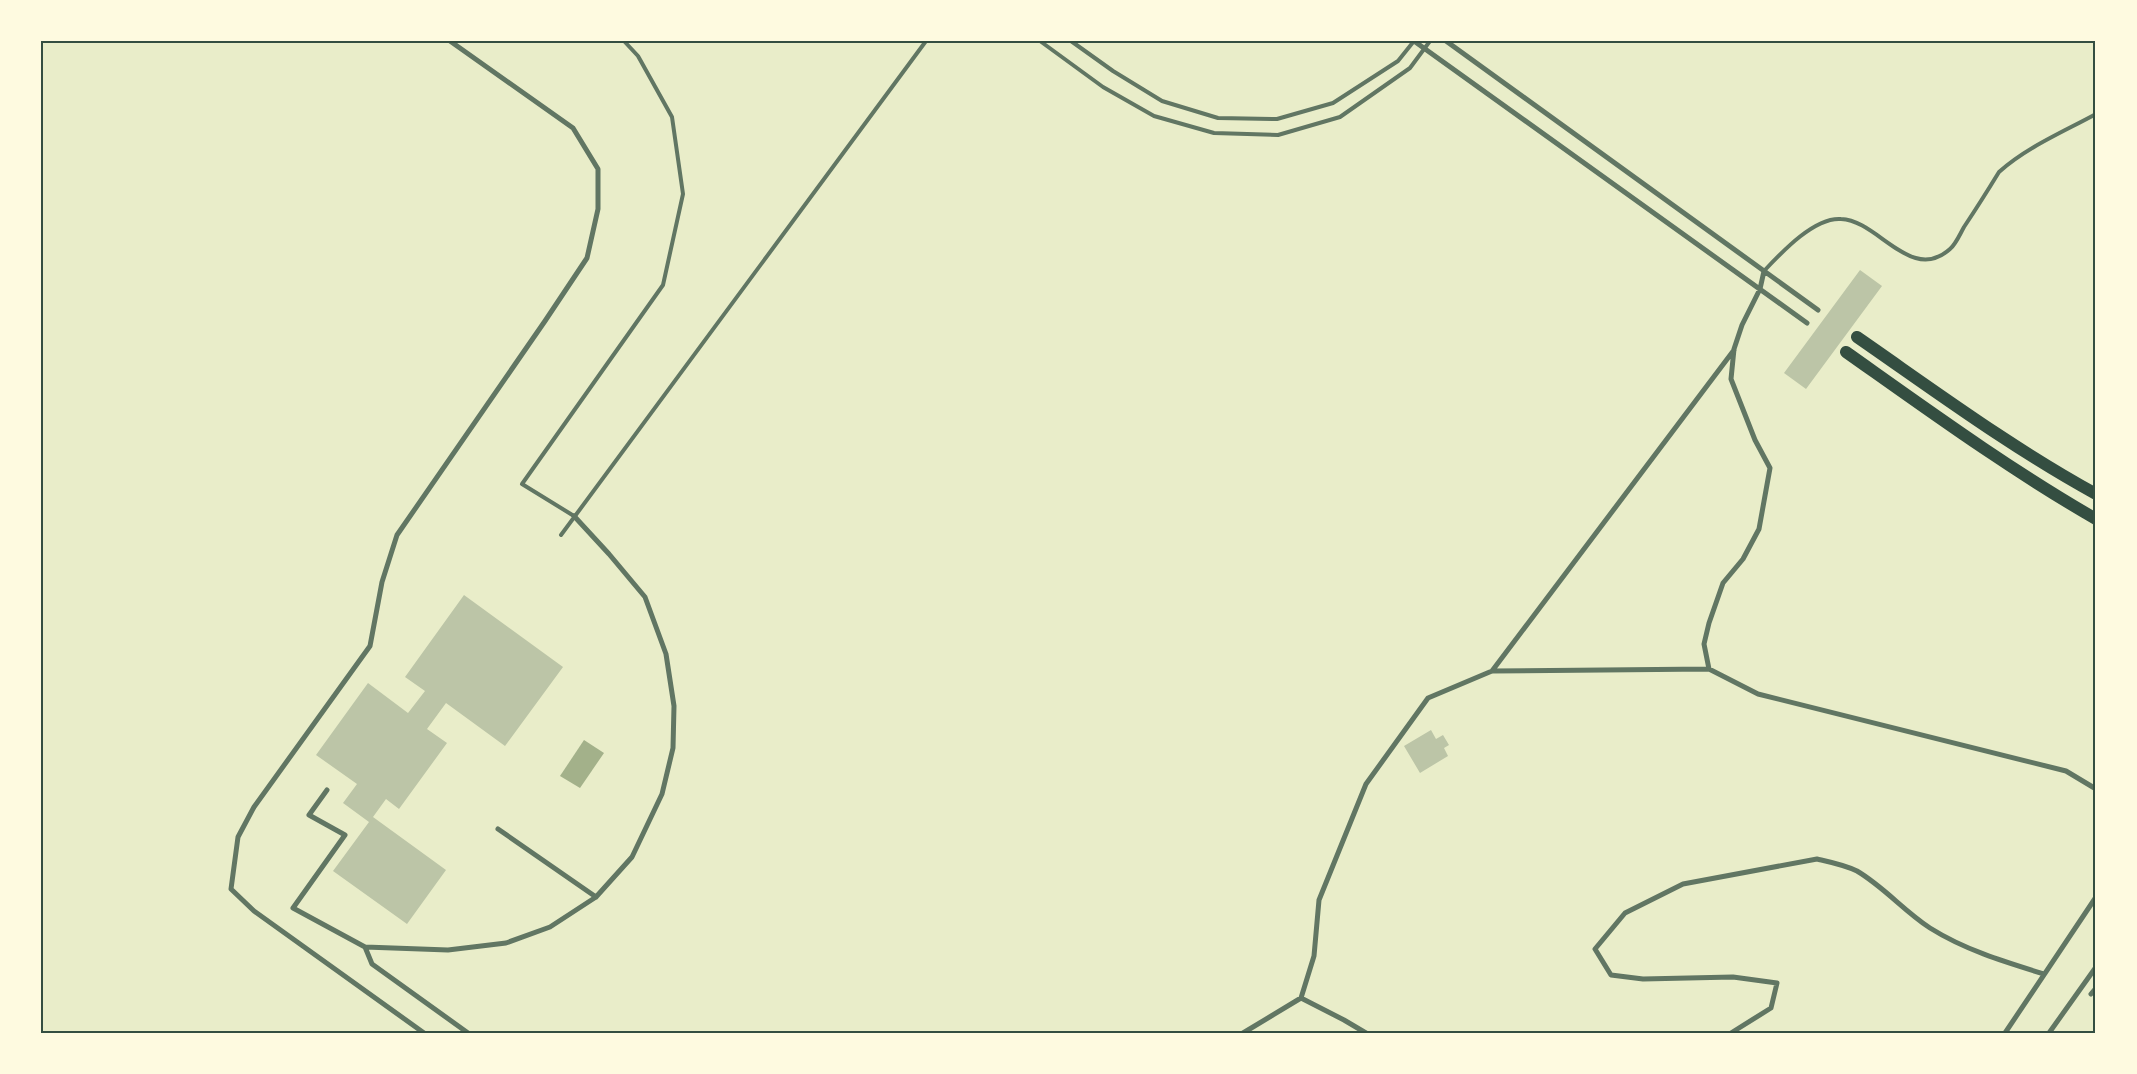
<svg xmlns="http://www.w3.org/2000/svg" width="2137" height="1074" font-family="'Sofia Sans Condensed',sans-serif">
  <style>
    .water { fill: #a3b18a }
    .building { fill: #bcc5a7 }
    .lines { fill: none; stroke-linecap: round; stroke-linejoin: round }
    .service { stroke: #617663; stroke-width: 4 }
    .minor { stroke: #617663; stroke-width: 5 }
    .primary { stroke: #344e41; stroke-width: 12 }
    .neatline { fill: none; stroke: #344e41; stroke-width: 2 }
  </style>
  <rect width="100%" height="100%" fill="#e9edc9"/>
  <path class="water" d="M584 740 604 753 580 788 560 776Z"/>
  <path class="building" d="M1860 270 1882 286 1806 389 1784 373Z
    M464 595 563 667 505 746 446 703 427 729 447 743 399 809 386 799 373 817 446 870 407 924 333 871 369 822 343 803 357 784 316 755 368 683 408 713 425 691 405 677Z
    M1431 730 1436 739 1443 735 1449 745 1444 748 1448 756 1420 773 1404 746Z"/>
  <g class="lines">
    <path class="service" d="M1040 41 1103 87 1154 116 1214 133 1278 135 1340 117 1410 68 1430 41
      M1071 41 1113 71 1162 101 1218 118 1277 119 1333 103 1398 61 1414 41
      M1764 271C1781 253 1814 217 1841 219 1878 220 1911 284 1950 249 1956 244 1960 234 1964 227 1976 209 1988 190 1999 172 2027 147 2063 132 2096 114
      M574 516 522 484 663 285 683 194 672 117 638 56 624 41
      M561 535 926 41"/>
    <path class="minor" d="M1414 41 1807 323
      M1446 41 1818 310
      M1764 271 1760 289 1742 325 1734 349 1731 379 1755 440 1770 468 1759 529 1743 559 1723 583 1709 623 1704 644 1709 669 1758 694 2066 771 2096 789
      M1492 671 1734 350
      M327 790 309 815 345 835 293 908 365 947 448 950 506 943 550 927 596 897 632 857 662 794 673 748 674 706 666 654 645 597 609 554 574 516
      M498 829 596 897
      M365 947 372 964 468 1033
      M2091 994 2096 988
      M1301 998 1314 956 1319 900 1366 784 1428 698 1492 671 1709 669
      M424 1033 254 911 231 889 238 837 254 807 370 646 382 582 397 535 545 321 587 258 598 209V169L573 128 450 41
      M1243 1033 1301 998 1344 1020 1366 1033
      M1731 1033 1771 1008 1777 983 1733 977 1643 979 1611 975 1595 949 1625 913 1683 884 1817 859C1830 862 1845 865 1857 871 1884 887 1904 911 1930 928 1965 950 2005 962 2044 974
      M2005 1033 2096 897
      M2049 1033 2096 967"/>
    <path class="primary" d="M1857 337C1935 391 2012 448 2096 494
      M1846 352C1928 410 2009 469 2096 519"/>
  </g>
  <rect width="2137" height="1074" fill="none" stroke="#fefae0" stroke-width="85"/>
  <rect x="42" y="42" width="2052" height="990" class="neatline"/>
</svg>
